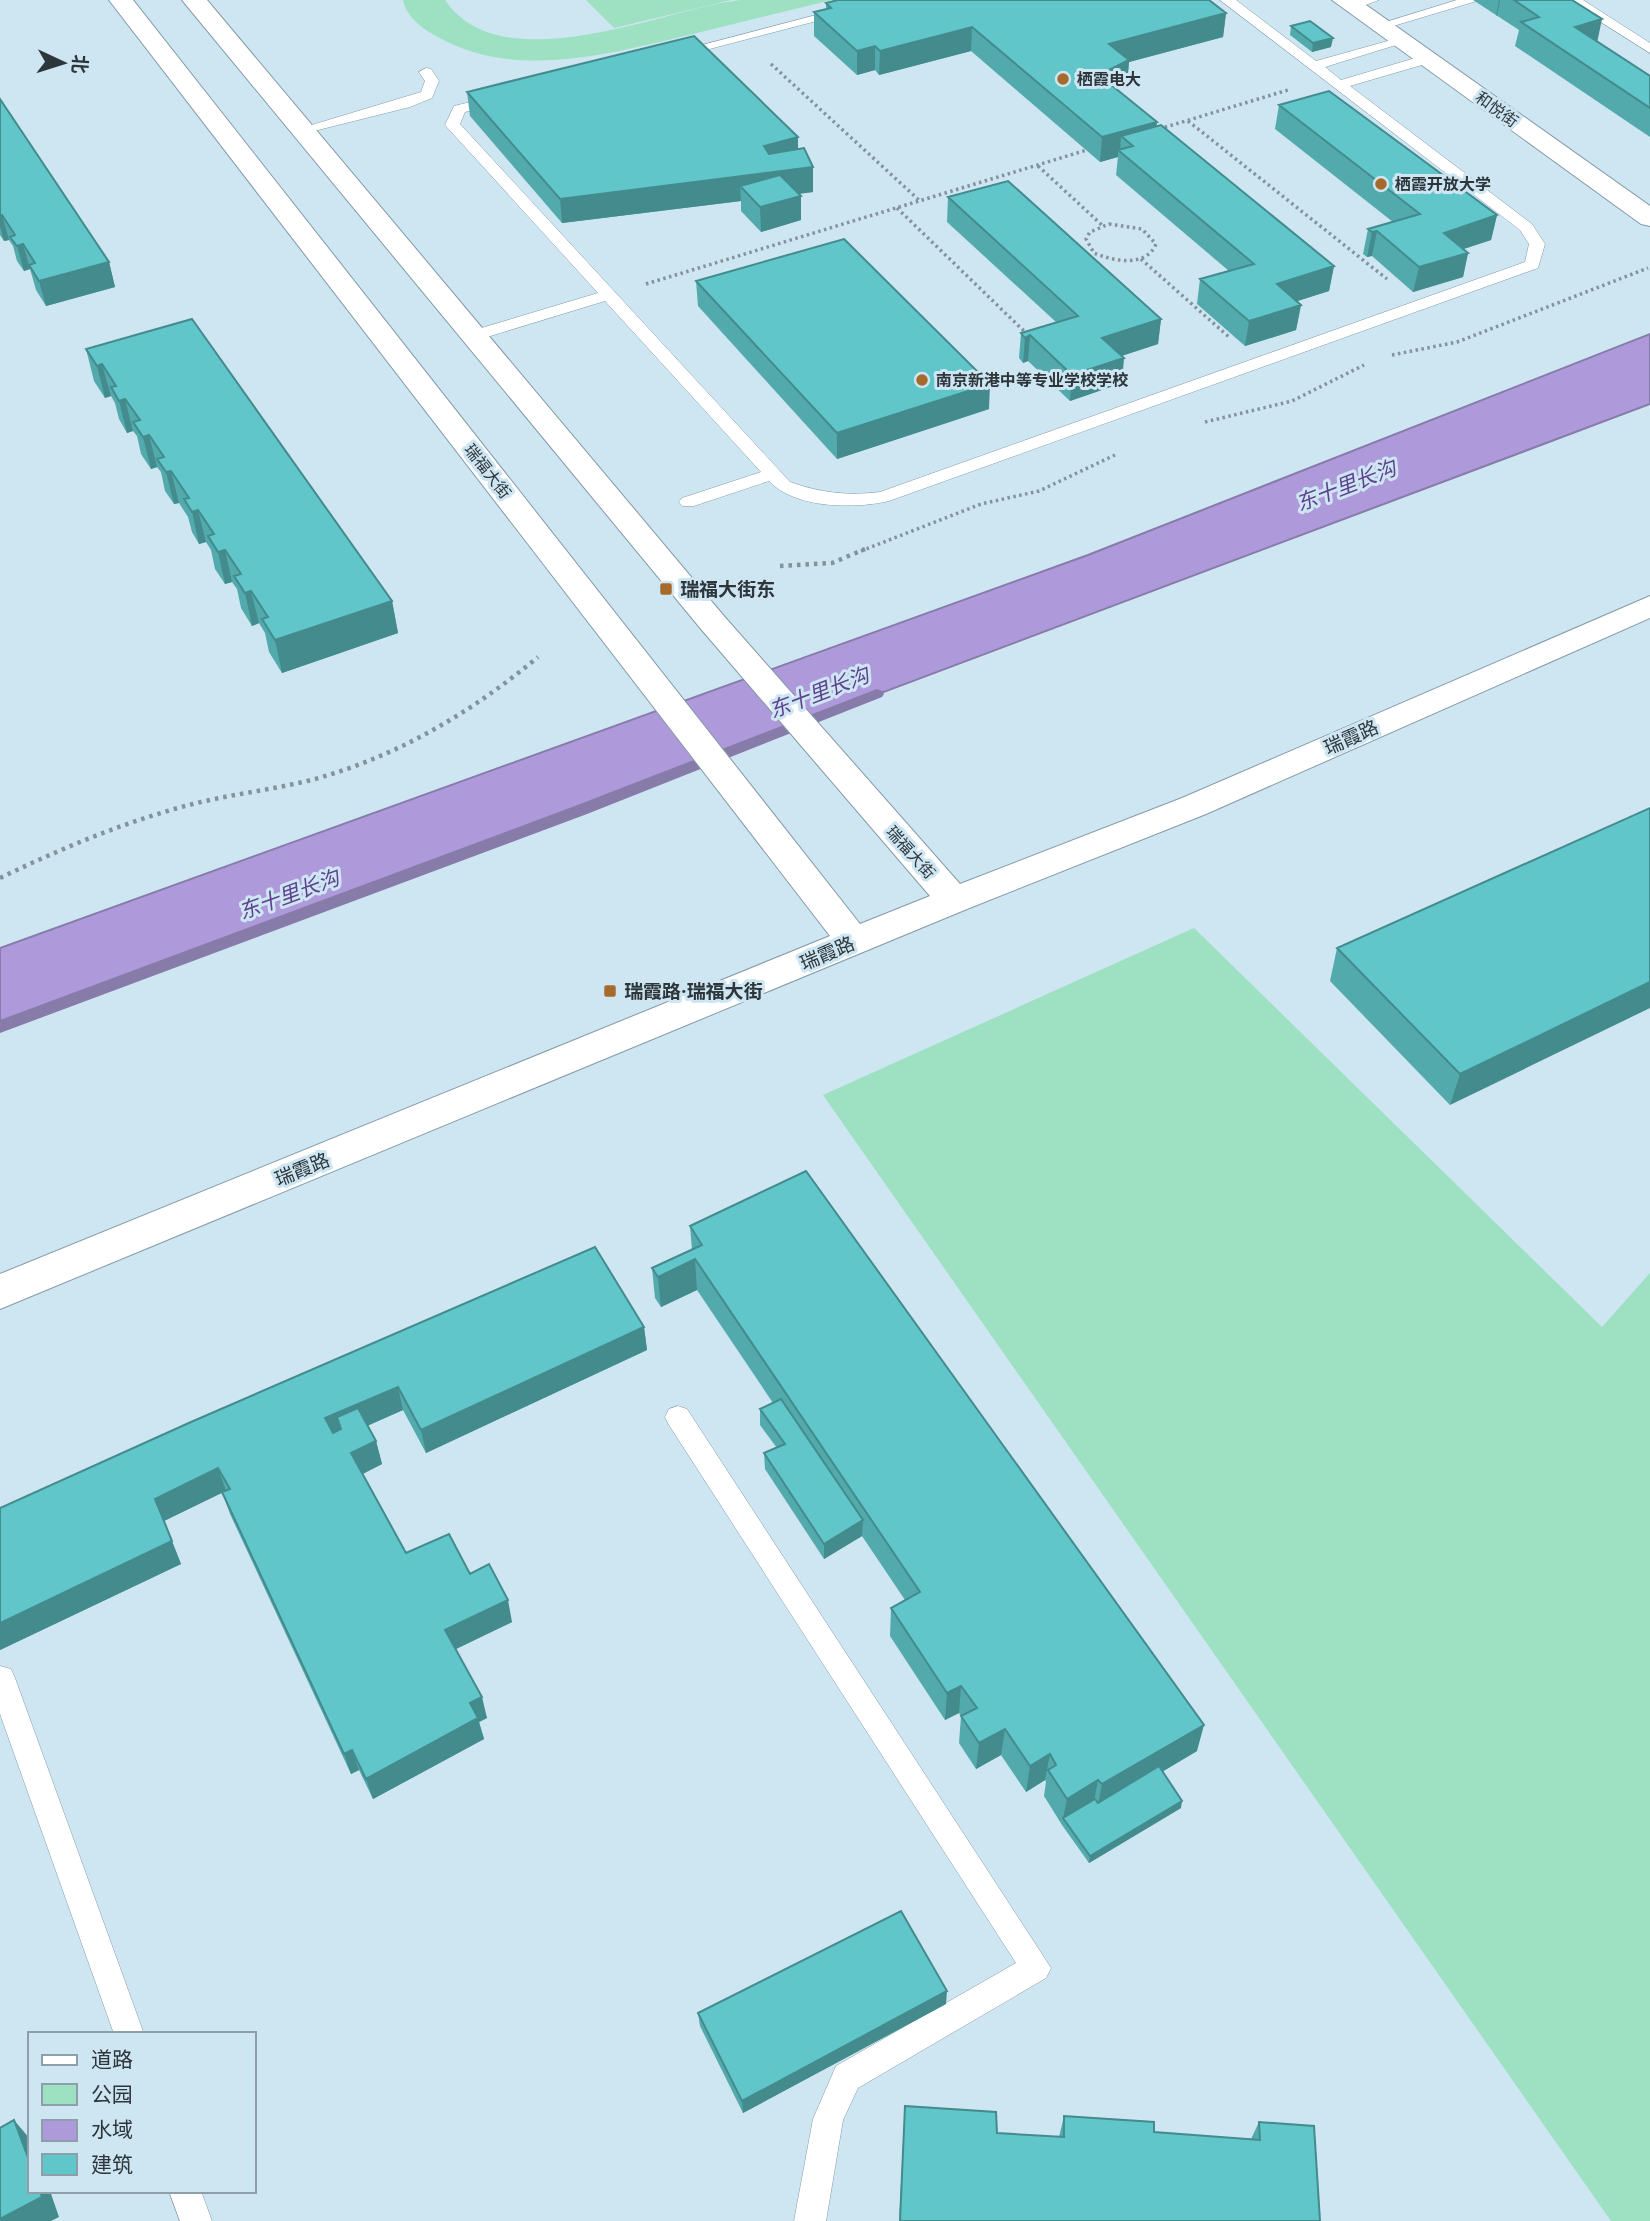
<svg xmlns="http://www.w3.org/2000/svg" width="1650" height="2221" font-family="'PT Serif','Noto Sans SC',serif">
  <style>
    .green { fill: #9de0c2 }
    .water { fill: #ae99da; stroke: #877baa; stroke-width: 2 }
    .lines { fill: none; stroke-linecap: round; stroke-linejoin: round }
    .stream { fill: #877baa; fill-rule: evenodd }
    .service-casing { stroke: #849aa6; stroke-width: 1 }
    .minor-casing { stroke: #849aa6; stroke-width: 2 }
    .tertiary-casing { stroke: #849aa6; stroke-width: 2 }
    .path-far1 { stroke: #83939c; stroke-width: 3.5; stroke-dasharray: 2.5 3.5; stroke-linecap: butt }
    .path { stroke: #83939c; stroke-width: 4.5; stroke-dasharray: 3.5 5; stroke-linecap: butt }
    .service { fill: #fff; fill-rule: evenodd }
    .minor { fill: #fff; fill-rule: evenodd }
    .tertiary { fill: #fff; fill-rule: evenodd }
    .wall { fill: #53aaad }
    .shaded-wall { fill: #438b8d }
    .building { fill: #60c6c9; stroke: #438b8d; stroke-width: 2 }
    .poi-dot { fill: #a66b2c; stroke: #cee5f2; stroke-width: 2.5 }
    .labels { text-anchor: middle; stroke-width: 6; stroke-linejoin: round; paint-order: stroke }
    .far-poi-label { font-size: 16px; font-weight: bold; fill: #2d363b; stroke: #cee5f2; text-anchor: start }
    .far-street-label { font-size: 16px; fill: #2d363b; stroke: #cee5f2 }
    .poi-label { font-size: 19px; font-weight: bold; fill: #2d363b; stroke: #cee5f2; text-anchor: start }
    .street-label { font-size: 19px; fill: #2d363b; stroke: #cee5f2 }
    .water-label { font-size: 21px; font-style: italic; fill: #5e418f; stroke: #cee5f2 }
  </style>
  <rect width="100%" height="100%" fill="#cee5f2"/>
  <path class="green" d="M403 0H445C502 84 664 9 740 0 770 0 802 0 832 0 787 11 742 22 697 33 616 52 517 82 438 37 423 29 407 18 403 0Z
    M586 0H731L614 28Z
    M1194 928 1602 1327 1650 1273V2221H1611L823 1095Z"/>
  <path class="water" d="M1650 334V404L402 873 0 1028V948L1088 555Z"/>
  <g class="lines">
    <path class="stream" d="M877 689 882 691 884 694 882 697 587 814 0 1033V1020L575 806Z"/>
    <g class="service-casing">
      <path id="service" d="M873 0H897L675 58 668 54Z
        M1220 0H1236L1316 61 1402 37 1409 41 1325 67 1341 80 1422 56H1432V62L1350 86 1532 224 1545 244 1538 268 889 501C855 509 795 509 769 481L694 506H682L679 502 682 498 761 472 605 301 474 341 466 336 468 332 598 293 445 125 454 106 499 95 506 99 504 102 465 112 460 124 790 482C821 493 848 496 880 492L1525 262 1529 244 1520 230Z
        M1357 0H1379L1352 10 1345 6Z
        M1457 0H1480L1380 30 1373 26Z
        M1566 0H1583L1650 43V53Z
        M426 68 431 69 439 81 432 98 410 107 302 134 295 130 421 92 425 81 419 72Z
        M678 1406 687 1409 1051 1968 1046 1978 858 2088 843 2120 826 2221H794L813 2119 836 2066 1016 1963 669 1425 665 1417 669 1409Z
        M0 1666 11 1669 15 1678 144 2034H114L0 1714Z
        M169 2191H201L212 2221H180Z"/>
    </g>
    <g class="minor-casing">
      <path id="minor" d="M1332 0H1359L1650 206V226L1641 224Z"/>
    </g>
    <g class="tertiary-casing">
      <path id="tertiary" d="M109 0H133L860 924 930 896 701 629 182 0H207L723 615 960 884 1182 798 1650 596V618L1206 814 967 909 0 1309V1274L830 936Z"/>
    </g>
    <path class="path-far1" d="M771 64 920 201
      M1188 121 1387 279
      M1159 129 1288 90
      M1038 166 1103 226
      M897 208 1027 334
      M1109 224 1142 229 1156 244C1146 268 1113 261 1094 253L1086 239 1090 232Z
      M1141 259 1229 337
      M646 284 1090 149
      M1392 355 1457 342 1648 268
      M1205 422 1292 401 1364 365
      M861 551 981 504 1039 491 1115 455"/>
    <path class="path" d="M780 566 832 563 865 549
      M0 878C60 849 124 822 189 805 230 794 273 790 315 779 398 756 472 712 538 657"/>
    <use href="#service" class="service"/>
    <use href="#minor" class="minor"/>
    <use href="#tertiary" class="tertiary"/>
  </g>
  <path class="wall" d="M1473 0H1572L1597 41 1650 76V137L1515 46 1519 30Z
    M826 3 1226 13 1223 37 1129 62 1127 84 1116 89 1157 122 1156 126 1334 266 1329 291 1296 301 1301 305 1296 330 1245 346 1197 304 1200 279 1229 271 1116 175 1118 157 1100 162 971 51 879 75 875 70 857 75 814 36V12L826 9Z
    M1291 26 1331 47 1312 52 1290 35Z
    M467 92 798 149 813 192 799 194 801 220 761 232 741 211V201L562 223 470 116Z
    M0 99 109 262 115 287 46 306 36 290 30 269 24 271 17 261 13 246 9 240 4 241 0 235Z
    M1279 105 1497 215 1491 240 1464 249 1468 253 1463 277 1413 292 1372 256 1367 257 1363 254 1368 229 1393 222 1275 129Z
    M948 197 1161 319 1158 344 1122 356V383L1070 401 1028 361 1023 363 1019 358 1021 333 1056 322 947 222Z
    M696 281 989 409 837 459 698 306Z
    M86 349 392 601 398 633 282 673 269 652 265 633 259 623 252 626 241 608 237 589 232 582 225 584 215 569 211 550 206 542 199 544 192 532 188 517 179 503 174 504 165 491 161 472 157 467 151 469 141 454 137 436 133 431 127 433 119 419 115 403 111 396 105 398 94 381Z
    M1650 808 1450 1105 1330 981 1337 948Z
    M690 1226 1197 1751 1162 1772 1181 1808 1089 1863 1062 1825 1044 1796 1046 1782 1045 1780 1026 1792 1001 1755 976 1769 959 1743 961 1716 959 1713 945 1720 890 1636 891 1608 905 1600 862 1536 824 1559 765 1469 764 1453 777 1448 760 1425V1409L773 1403 697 1290 661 1307 655 1298 652 1268 692 1250Z
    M644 1327 647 1350 426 1453 403 1410 367 1426 376 1441 382 1464 363 1474 406 1553 470 1574 512 1622 455 1649 487 1718 479 1722 484 1739 373 1799 359 1770 351 1774 230 1514 222 1492 164 1521 181 1564 0 1650 191 1422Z
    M946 2004 743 2113 700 2026 698 2013Z
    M905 2106 997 2133 1059 2137 1064 2116 1154 2132 1251 2139 1259 2122 1320 2221H899Z"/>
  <path class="shaded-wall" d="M1499 0H1500L1497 15 1496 16Z
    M1226 13 1223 37 1129 62 1127 84 1097 99 1099 75 1109 44Z
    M1602 19 1597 43 1575 27Z
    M972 27 971 51 879 75 880 51Z
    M1333 38 1331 47 1312 52 1313 43Z
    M875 46V70L857 75V51Z
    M1157 122 1154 146H1133L1121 136 1120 151 1118 150V157L1100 162 1102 137Z
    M798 137V161L764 170V146Z
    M813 167V192L753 199 740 186 741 201 562 223 560 199Z
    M801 196V220L761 232 760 207Z
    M2 215 9 240 4 241 0 226V216Z
    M1497 215 1491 240 1438 257 1444 233Z
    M1377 231 1372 256 1367 257 1372 232Z
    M23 244 30 269 24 271 17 246Z
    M1468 253 1463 277 1413 292 1419 267Z
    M109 262 115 287 46 306 39 281Z
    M1334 266 1329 291 1273 309 1277 284Z
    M1301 305 1296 330 1245 346 1249 321Z
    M1161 319 1158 344 1099 363 1102 338Z
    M1030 335 1028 361 1023 363 1025 338Z
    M1124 358 1122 383 1070 401 1072 375Z
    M102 364 111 396 105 398 97 366Z
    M990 384 989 409 837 459V433Z
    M125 399 133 431 127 433 119 401Z
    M149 435 157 467 151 469 143 437Z
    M171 471 179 503 174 504 166 472Z
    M198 510 206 542 199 544 192 512Z
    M225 550 232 582 225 584 218 552Z
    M251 591 259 623 252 626 245 593Z
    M392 601 398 633 282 673 275 640Z
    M1650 982V1008L1450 1105 1460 1074Z
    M695 1259 697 1290 661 1307 658 1277Z
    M644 1327 647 1350 426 1453 421 1430Z
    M398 1387 403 1410 344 1436 337 1417 343 1437 332 1442 325 1418Z
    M376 1441 382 1464 358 1476 351 1453Z
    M218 1468 226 1491 164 1521 181 1564 0 1650V1623L155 1499Z
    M863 1520 862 1536 824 1559V1544Z
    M508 1600 512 1622 450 1652 445 1630Z
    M961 1686 959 1713 945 1720 947 1693Z
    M482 1697 487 1718 479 1722 484 1739 373 1799 366 1779 470 1703Z
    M1204 1725 1197 1751 1097 1810 1102 1784Z
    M1005 1729 1001 1755 976 1769 979 1743Z
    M352 1750 359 1770 351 1774 344 1754Z
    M1050 1754 1045 1780 1026 1792 1030 1766Z
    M1098 1780 1093 1806 1063 1818 1067 1799Z
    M1182 1801 1181 1808 1089 1863 1090 1856Z
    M947 1991 946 2004 743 2113 742 2101Z
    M14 2120 30 2139V2163Z
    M40 2191H50L59 2217 51 2221H0V2219Z"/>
  <path class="building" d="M838 0H1209L1226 13 1109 44 1129 60 1099 75 1157 122 1102 137 972 27 880 51 875 46 857 51 814 12 831 8 826 3Z
    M1514 0H1572L1602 19 1575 27 1650 76V108L1521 22 1539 17Z
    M1310 21 1333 38 1313 43 1291 26Z
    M694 36 798 137 764 146 769 154 804 148 813 167 560 199 467 92Z
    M1329 91 1497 215 1444 233 1468 253 1419 267 1377 231 1372 232 1368 229 1420 214 1279 105Z
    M0 99 109 262 39 281 29 265 35 263 23 244 17 246 10 237 15 235 2 215 0 216Z
    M1161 125 1334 266 1277 284 1301 305 1249 321 1200 279 1254 264 1118 150 1133 146 1121 136Z
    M780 175 801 196 760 207 740 186Z
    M1008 181 1161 319 1102 338 1124 358 1072 375 1030 335 1025 338 1021 333 1078 316 948 197Z
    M844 239 990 384 837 433 696 281Z
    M192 319 392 601 275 640 262 619 268 617 251 591 245 593 234 576 241 574 225 550 218 552 208 536 214 534 198 510 192 512 184 499 189 498 171 471 166 472 157 459 164 457 149 435 143 437 133 422 140 420 125 399 119 401 111 387 116 386 102 364 97 366 86 349Z
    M1650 808V982L1460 1074 1337 948Z
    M806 1171 1204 1725 1102 1784 1098 1780 1067 1799 1048 1770 1056 1765 1050 1754 1030 1766 1005 1729 979 1743 961 1716 977 1708 961 1686 947 1693 891 1608 920 1592 695 1259 658 1277 652 1268 702 1245 690 1226Z
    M595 1247 644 1327 421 1430 398 1387 325 1418 333 1433 341 1429 337 1417 358 1408 376 1441 351 1453 406 1553 449 1534 470 1574 489 1564 508 1600 445 1630 482 1697 470 1703 478 1718 366 1779 352 1750 344 1754 222 1492 230 1489 218 1468 155 1499 172 1541 0 1623V1508L191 1422Z
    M781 1399 863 1520 824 1544 764 1453 785 1444 760 1409Z
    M1159 1766 1182 1801 1090 1856 1063 1818 1095 1799 1098 1803Z
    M901 1911 947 1991 742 2101 698 2013Z
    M905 2106 996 2112 997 2133 1064 2137V2116L1154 2122V2132L1260 2140 1259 2122 1314 2126 1320 2221H900Z
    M14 2120 30 2163V2191H40L42 2197 0 2219V2128Z"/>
  <g class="poi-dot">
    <circle cx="1063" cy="79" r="7"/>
    <circle cx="1381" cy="184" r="7"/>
    <circle cx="922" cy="380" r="7"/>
    <rect x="659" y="582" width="14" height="14" rx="3.5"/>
    <rect x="603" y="984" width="14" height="14" rx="3.5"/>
  </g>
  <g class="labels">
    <g class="far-poi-label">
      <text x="1077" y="85">栖霞电大</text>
      <text x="1395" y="190">栖霞开放大学</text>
      <text x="936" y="386">南京新港中等专业学校学校</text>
    </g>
    <g class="far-street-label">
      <text transform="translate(1497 109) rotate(36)" y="6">和悦街</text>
      <text transform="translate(488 471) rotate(52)" y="6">瑞福大街</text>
      <text transform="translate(911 852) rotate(48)" y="6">瑞福大街</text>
    </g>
    <g class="poi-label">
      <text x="680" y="596">瑞福大街东</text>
      <text x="624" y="998">瑞霞路·瑞福大街</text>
    </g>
    <g class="street-label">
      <text transform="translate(1351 737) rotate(-24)" y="7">瑞霞路</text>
      <text transform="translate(827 953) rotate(-23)" y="7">瑞霞路</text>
      <text transform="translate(302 1169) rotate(-22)" y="7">瑞霞路</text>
    </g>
    <g class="water-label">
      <text transform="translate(1346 486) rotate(-21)" y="7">东十里长沟</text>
      <text transform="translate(819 693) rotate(-21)" y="7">东十里长沟</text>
      <text transform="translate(289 895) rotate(-20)" y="7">东十里长沟</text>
    </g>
  </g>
  <rect x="28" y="2032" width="228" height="161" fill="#cee5f2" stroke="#8e9fa9" stroke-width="2"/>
  <rect x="42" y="2055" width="35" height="10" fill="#ffffff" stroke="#8e9fa9" stroke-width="2"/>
  <text x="91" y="2067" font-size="21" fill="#2d363b">道路</text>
  <rect x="42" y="2084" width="35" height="21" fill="#9de0c2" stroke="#8e9fa9" stroke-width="2"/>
  <text x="91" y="2102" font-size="21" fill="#2d363b">公园</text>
  <rect x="42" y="2120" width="35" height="21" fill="#ae99da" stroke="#8e9fa9" stroke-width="2"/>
  <text x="91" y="2137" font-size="21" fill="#2d363b">水域</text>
  <rect x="42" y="2154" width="35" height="21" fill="#60c6c9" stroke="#8e9fa9" stroke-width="2"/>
  <text x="91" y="2172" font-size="21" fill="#2d363b">建筑</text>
  <g transform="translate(63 63) rotate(94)" stroke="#cee5f2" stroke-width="5" paint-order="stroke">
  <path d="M0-5L12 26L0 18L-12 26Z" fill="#2d363b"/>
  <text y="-10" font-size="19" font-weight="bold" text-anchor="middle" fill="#2d363b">北</text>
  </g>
</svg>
